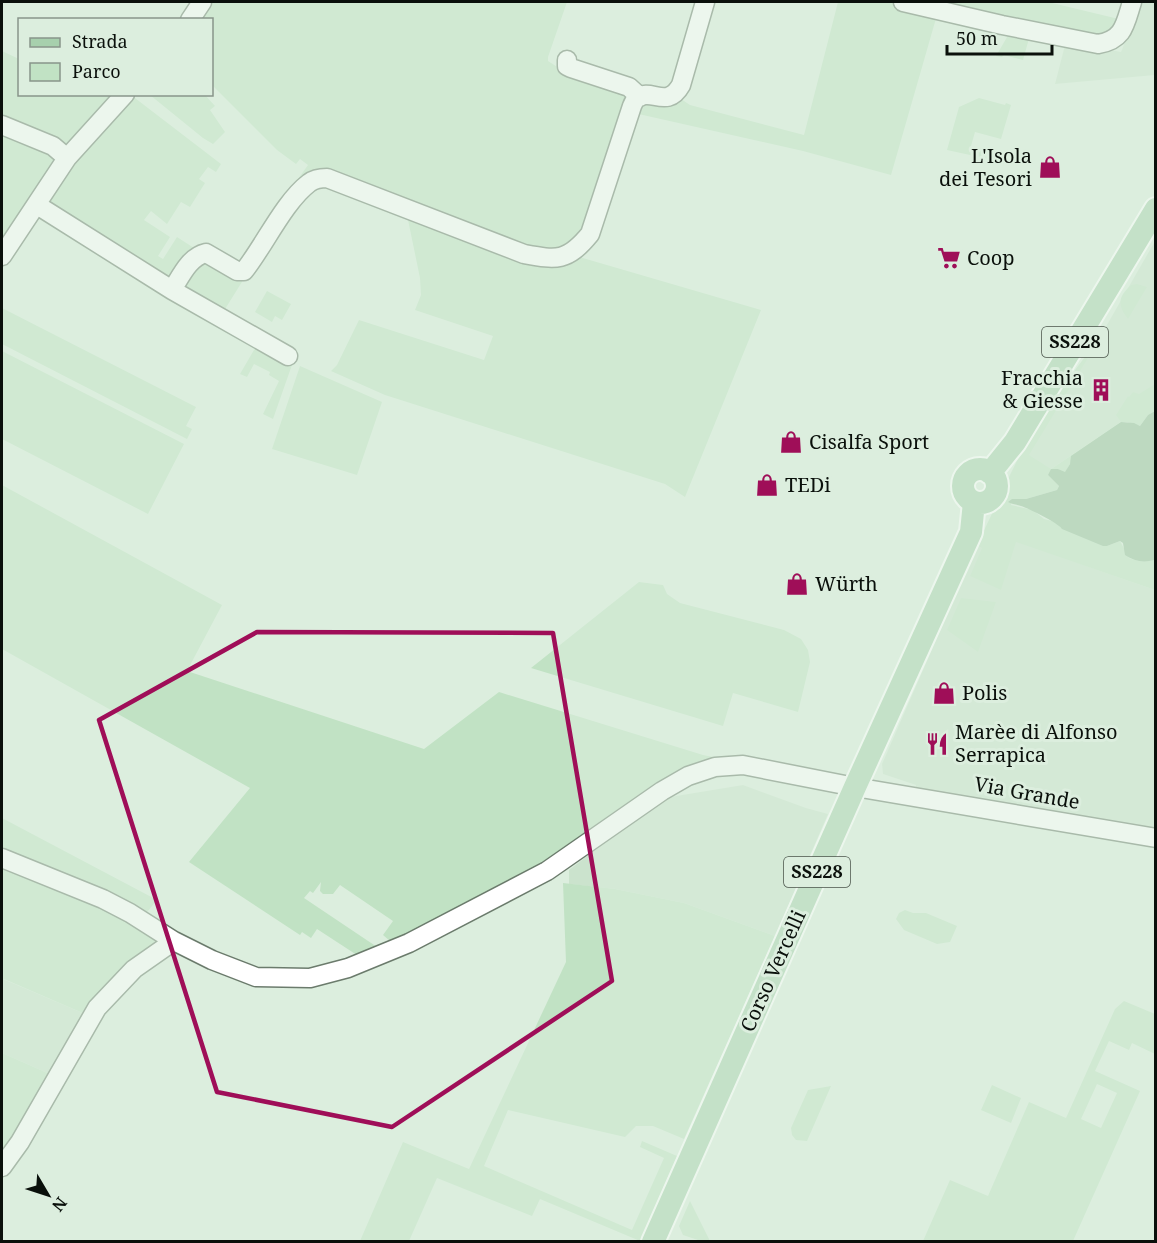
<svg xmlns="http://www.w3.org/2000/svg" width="1157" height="1243" font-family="'Noto Serif',serif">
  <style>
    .built { fill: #cbe3cd }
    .green { fill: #c1e2c4; fill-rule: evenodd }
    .forest { fill: #97be9c }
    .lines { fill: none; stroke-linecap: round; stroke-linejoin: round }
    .minor-casing { stroke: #6b7b6c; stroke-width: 21 }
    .major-casing { stroke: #fff; stroke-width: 26 }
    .minor { stroke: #fff; stroke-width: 18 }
    .major { stroke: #a7d0ad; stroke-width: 22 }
    .marked { fill: none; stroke: #9f0e58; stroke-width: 4.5; stroke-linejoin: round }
    .labels { text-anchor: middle; stroke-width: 6; stroke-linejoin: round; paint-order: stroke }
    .shield { fill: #dceede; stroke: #49534a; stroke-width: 1.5 }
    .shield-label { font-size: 18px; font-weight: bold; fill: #0a100b }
    .poi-label { font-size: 20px; fill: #0a100b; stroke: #dceede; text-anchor: start }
    .street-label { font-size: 20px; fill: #0a100b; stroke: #dceede }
  </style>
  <rect width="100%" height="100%" fill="#dceede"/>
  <path class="built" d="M1141 2H1155V75L1055 84 1066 41 1121 52Z
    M1155 241V399L1051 469 1001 492 1021 453 1068 375 1073 373 1085 357 1088 358Z
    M984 530 1155 590V832L916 787V785L883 774 882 764Z
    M743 785 806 808 828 814 775 936 684 903 615 889 569 884V870L628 825 670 797Z
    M3 979 85 1014 52 1075 2 1053V982Z"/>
  <path class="green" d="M208 2H567L548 57V61L562 70 631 94 589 228 551 256 327 175 293 186 308 165 300 159 296 164 277 150 212 85V20H195Z
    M838 2H888L937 15 891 175 803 151 634 113 643 102 681 99 690 105 804 135Z
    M914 2H1048L1123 20 1105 38Z
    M1010 32 1030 35 1023 60 1004 55 1002 57 996 56Z
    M2 51 19 59 20 94H107L117 99 69 147 2 120Z
    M131 95 221 164 216 172 208 167 199 179 205 183 190 207 181 202 167 224 151 211 144 220 170 237 158 256 163 259 177 237 194 248 179 272 171 279 51 210 48 201 64 171Z
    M150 95H205L215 106 210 110 225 132 213 144 203 138Z
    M979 98 1005 105 1006 103 1011 105 1001 139 975 132 971 146 997 153 993 160 947 150 959 107Z
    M2 128 47 147 57 161 2 250Z
    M407 215 529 262 576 256 761 310 685 497 665 484 385 395 331 371 337 365 359 320 484 360 493 336 415 310 421 295 420 278Z
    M199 258 245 277 222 314 183 286Z
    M1137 284 1147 287 1128 319C1117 305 1118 297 1131 285Z
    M267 291 291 304 282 320 275 316 272 322 255 312Z
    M2 308 196 407 186 426 192 429 187 439 2 344Z
    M258 343 293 362 273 419 263 414 279 381 269 375 270 372 254 364 247 377 240 374Z
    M2 351 184 444 148 514 2 439Z
    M1085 357 1088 358 1029 455 1051 469 1121 422 1116 415 1128 396 1129 397 1133 392 1139 394 1155 384V411L1148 415 1140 426 1127 422H1121L1072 460 1065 473 1058 469 1048 475 1059 486 1057 490 1026 499H1012L1011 505 1033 510 1044 519 1052 521 1107 546 1120 541 1129 558C1138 561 1146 563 1155 559V590L1016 542 1001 590 970 576 982 548 977 545 1021 453 1068 375 1073 373Z
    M300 366 382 402 357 475 272 449Z
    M2 485 222 605 187 671 424 749 499 692 703 755 713 757 712 761 571 849 403 939 390 941 383 935 393 921 340 885 333 894H323L320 891 321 882 313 893 310 891 304 898 383 951 363 959 317 929 311 938 302 932 300 935 189 862 250 788 2 649Z
    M639 582 663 585 667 594 680 603 784 630 801 639 808 650 810 662 798 712 733 693 723 726 531 668Z
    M961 598 996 602 978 652 947 630Z
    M2 818 157 900 143 917 2 852Z
    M2 863 86 895 162 941 85 1014 4 979 2 982Z
    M563 883 615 889 684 903 775 936 684 1139 653 1126H636L625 1137 508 1110 484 1166 632 1230 664 1158 640 1147 642 1141 677 1156 640 1241 540 1199 532 1216 437 1178 409 1241H360L403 1142 469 1169 566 962Z
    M905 910 913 913H926L957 926 950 942 937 944 904 930 896 919 899 913Z
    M1124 1001 1155 1014V1054L1132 1043 1129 1050 1109 1041 1095 1071 1140 1091 1073 1241H923L950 1180 988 1196 1029 1102 1066 1118 1115 1009ZM1097 1084 1117 1093 1101 1128 1081 1119Z
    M2 1053 52 1075 2 1157Z
    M992 1085 1021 1098 1011 1123 981 1110Z
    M831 1086 807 1141 796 1140 792 1135 791 1128 808 1090Z
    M690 1201 710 1241H701L683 1235 679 1226Z"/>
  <path class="forest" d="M1155 411 1154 560C1143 563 1134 561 1125 555L1123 543 1120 541 1107 546H1103L1062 529C1060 524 1028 508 1021 506 1016 504 1013 505 1008 502L1012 499H1026L1057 490 1059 486 1048 475 1051 469H1058L1065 472 1070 464 1071 456 1121 422 1134 423 1140 426 1148 415Z"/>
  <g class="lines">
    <g class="minor-casing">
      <path id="minor" d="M903 2 1002 25 1098 44C1124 40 1125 24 1132 2
        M190 20 202 2
        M567 60V66L571 68 629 87 640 97
        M2 125 53 146 67 158
        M37 205 172 290 288 356
        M2 256 67 158 125 94
        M172 290C181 276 189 257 206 253L237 271H244C264 246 284 202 309 183 314 179 320 178 327 178L524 254C557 260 567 262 590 234L632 106C633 103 635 100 637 98 651 87 667 110 681 85L705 2
        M2 858 103 899 130 913 174 941 212 960 256 977 310 978 348 968 409 943 547 871 662 791 688 776 715 767 743 765 855 787 1156 838
        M2 1167 20 1142 97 1008 134 969 174 941"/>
    </g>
    <g class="major-casing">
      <path id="major" d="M963 486a17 17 0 1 1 34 0a17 17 0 1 1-34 0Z
        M990 473 1015 442 1156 209
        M653 1242 855 787 971 532 974 502"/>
    </g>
    <use href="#minor" class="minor"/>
    <use href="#major" class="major"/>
  </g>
  <path d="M0 0H1157V1243H0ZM257 632 553 633 612 981 392 1127 217 1092 99 720Z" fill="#dceede" fill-opacity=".55" fill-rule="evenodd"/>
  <path class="marked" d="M257 632 553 633 612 981 392 1127 217 1092 99 720Z"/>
  <defs>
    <g id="shop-bare" transform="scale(1.8)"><path d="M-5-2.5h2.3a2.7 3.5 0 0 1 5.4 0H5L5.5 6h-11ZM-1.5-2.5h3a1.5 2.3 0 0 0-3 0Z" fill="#9f0e58" stroke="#dceede" stroke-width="2.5" paint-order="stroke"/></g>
    <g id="supermarket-bare" transform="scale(1.8)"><path d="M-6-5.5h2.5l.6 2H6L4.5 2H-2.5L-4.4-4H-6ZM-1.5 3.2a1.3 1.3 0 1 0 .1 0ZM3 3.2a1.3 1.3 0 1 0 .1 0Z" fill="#9f0e58" stroke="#dceede" stroke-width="2.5" paint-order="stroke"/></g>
    <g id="building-bare" transform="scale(1.8)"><path d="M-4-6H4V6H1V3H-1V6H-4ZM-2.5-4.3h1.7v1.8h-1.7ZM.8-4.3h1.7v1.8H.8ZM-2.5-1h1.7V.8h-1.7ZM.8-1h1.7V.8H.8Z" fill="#9f0e58" stroke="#dceede" stroke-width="2.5" paint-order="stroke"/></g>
    <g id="restaurant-bare" transform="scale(1.8)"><path d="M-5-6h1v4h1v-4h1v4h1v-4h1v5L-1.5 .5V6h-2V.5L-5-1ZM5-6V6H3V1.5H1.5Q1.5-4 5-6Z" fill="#9f0e58" stroke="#dceede" stroke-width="2.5" paint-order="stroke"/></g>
  </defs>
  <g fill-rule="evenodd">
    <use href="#shop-bare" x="1050" y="167"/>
    <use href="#supermarket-bare" x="949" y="258"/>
    <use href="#building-bare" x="1101" y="390"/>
    <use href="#shop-bare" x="791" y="442"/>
    <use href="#shop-bare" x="767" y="485"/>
    <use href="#shop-bare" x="797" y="584"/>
    <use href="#shop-bare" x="944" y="693"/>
    <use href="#restaurant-bare" x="937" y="744"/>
  </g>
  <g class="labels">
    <g class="shield">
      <rect x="1042" y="327" width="66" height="30" rx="4.5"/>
      <rect x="784" y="857" width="66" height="30" rx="4.5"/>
    </g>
    <g class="shield-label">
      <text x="1075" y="348">SS228</text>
      <text x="817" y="878">SS228</text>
    </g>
    <g class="poi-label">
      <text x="1032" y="163" text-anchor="end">L'Isola<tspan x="1032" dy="23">dei Tesori</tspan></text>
      <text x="967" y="265">Coop</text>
      <text x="1083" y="385" text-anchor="end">Fracchia<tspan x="1083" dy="23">&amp; Giesse</tspan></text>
      <text x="809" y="449">Cisalfa Sport</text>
      <text x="785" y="492">TEDi</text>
      <text x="815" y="591">Würth</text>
      <text x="962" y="700">Polis</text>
      <text x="955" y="739">Marèe di Alfonso<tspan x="955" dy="23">Serrapica</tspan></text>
    </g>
    <g class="street-label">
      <text transform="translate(1027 793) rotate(10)" y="7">Via Grande</text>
      <text transform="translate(773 971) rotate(-66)" y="7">Corso Vercelli</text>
    </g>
  </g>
  <rect width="1157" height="1243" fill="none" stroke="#0a100b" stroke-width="6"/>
  <rect x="18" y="18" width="195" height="78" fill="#dceede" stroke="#88958a" stroke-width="1.5"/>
  <rect x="30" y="38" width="30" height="9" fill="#a7d0ad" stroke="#88958a" stroke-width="1.5"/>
  <text x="72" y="48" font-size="18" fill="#0a100b">Strada</text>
  <rect x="30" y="63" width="30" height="18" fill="#c1e2c4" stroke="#88958a" stroke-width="1.5"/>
  <text x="72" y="78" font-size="18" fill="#0a100b">Parco</text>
  <g transform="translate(48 1195) rotate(129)" stroke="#dceede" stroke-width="4.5" paint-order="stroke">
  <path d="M0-4.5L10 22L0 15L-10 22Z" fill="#0a100b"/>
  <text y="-9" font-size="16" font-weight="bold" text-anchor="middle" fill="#0a100b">N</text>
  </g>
  <path d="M947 45v9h105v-9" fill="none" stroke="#0a100b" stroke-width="3"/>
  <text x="956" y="45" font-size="18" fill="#0a100b" stroke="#dceede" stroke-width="4.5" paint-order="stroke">50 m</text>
</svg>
